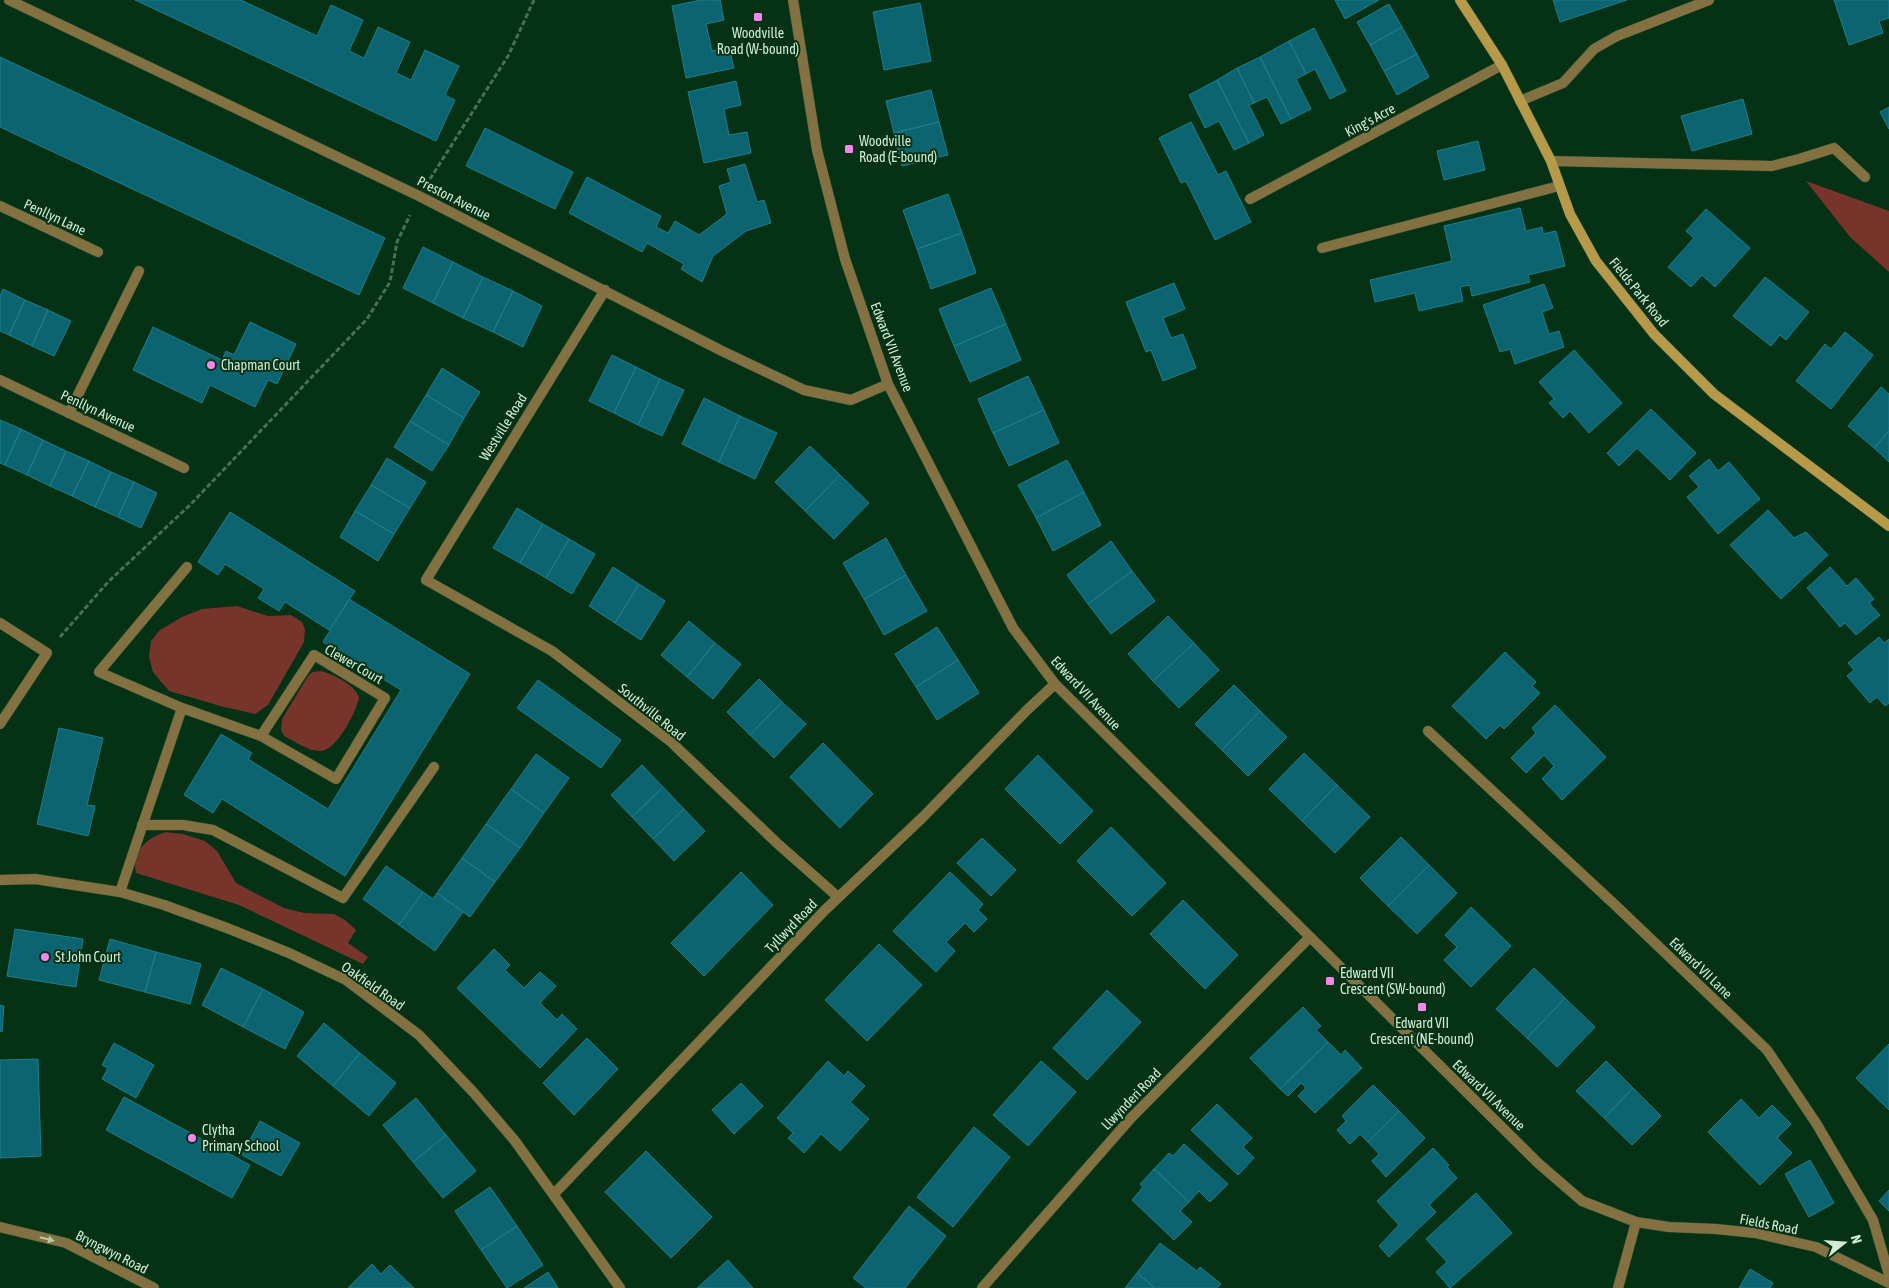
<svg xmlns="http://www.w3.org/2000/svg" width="1889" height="1288" font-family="'Asap Condensed',sans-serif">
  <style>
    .green { fill: #77342b }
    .building { fill: #0b6470; stroke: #1b7f8e }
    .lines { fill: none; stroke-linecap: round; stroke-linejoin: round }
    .lane-casing { stroke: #254f33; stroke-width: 11 }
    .street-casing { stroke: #254f33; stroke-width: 11 }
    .secondary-casing { stroke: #254f33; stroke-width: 11 }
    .path { stroke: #497055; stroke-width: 3; stroke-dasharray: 5 2.5; stroke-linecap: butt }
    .lane { stroke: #837141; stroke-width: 10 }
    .street { stroke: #837141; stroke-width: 10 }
    .secondary { stroke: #b79a49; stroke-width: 10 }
    .oneway { fill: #b8c7a8 }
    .poi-dot { fill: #f688ed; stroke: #053114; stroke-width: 2 }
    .labels { text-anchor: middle; stroke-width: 4; stroke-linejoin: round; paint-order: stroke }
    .poi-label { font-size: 14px; fill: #cfecd4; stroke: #053114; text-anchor: start }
    .street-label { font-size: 14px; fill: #cfecd4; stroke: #053114 }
  </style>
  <rect width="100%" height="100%" fill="#053114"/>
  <path class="green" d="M1806 181 1889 211V272L1850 237Z
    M237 606 268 616 291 615 302 622 305 629 304 642 268 705 255 714 224 707 169 691 153 672 149 657 151 641 160 630 182 617 202 609Z
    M320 671C332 673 357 686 359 698 356 712 337 750 321 751 309 752 294 741 284 736L281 730 282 719 308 676 313 672Z
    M166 832 183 834 205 841 217 851 236 883 284 908 304 913 334 914 345 920 356 930 348 943 368 957 363 964 239 905 136 873C131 852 147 837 166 832Z"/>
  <path class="building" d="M135 0H241L317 36 331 5 363 20 349 51 364 58 378 27 410 42 396 73 411 80 425 50 459 66 445 95 455 100 436 141Z
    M701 0H720L724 20 706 24 712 51 729 47 734 68 686 78 672 6Z
    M1335 0H1379L1345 19Z
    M1553 0H1627L1560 22Z
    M1834 0H1889V18L1879 21 1883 33 1849 45Z
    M920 3 931 61 884 70 873 12Z
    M1389 4 1402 27 1370 45 1357 22Z
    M1402 27 1417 54 1384 71 1370 45Z
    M1314 28 1346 91 1330 99 1315 69 1306 74 1289 41Z
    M1289 41 1306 74 1296 79 1311 109 1291 119 1260 57Z
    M1417 54 1429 77 1397 95 1384 71Z
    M0 57 385 238 359 295 0 127Z
    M1260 57 1291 119 1281 124 1267 97 1254 103 1237 68Z
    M1237 68 1254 103 1249 105 1264 135 1249 143 1217 80Z
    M1217 80 1249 143 1234 150 1219 121 1205 128 1189 95Z
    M736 81 741 105 724 109 729 135 747 132 751 153 704 163 688 92Z
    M931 90 939 122 894 133 886 101Z
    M1743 99 1752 134 1692 151 1681 116Z
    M1889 107V129L1880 112Z
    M939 122 948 155 902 166 894 133Z
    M1191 122 1218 175 1226 171 1251 222 1215 240 1186 181 1181 183 1159 138Z
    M485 128 573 172 555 209 466 166Z
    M1478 141 1485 170 1444 180 1437 151Z
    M745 164 757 202 764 200 771 223 746 231 713 256 702 282 681 269 684 264 647 243 642 252 569 213 587 177 661 216 656 227 668 233 675 221 699 235 727 214 719 186 731 182 727 169Z
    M948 194 962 233 917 249 903 210Z
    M1520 208 1526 231 1542 227 1543 234 1556 231 1565 266 1528 275 1530 282 1472 296 1470 285 1460 287 1463 301 1419 311 1415 293 1375 302 1370 280 1452 261 1444 226Z
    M1706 209 1750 248 1715 287 1702 275 1691 287 1668 267 1694 238 1686 231Z
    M962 233 976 273 931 289 917 249Z
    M423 247 453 262 433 303 403 288Z
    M453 262 483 277 463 318 433 303Z
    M483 277 513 291 493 332 463 318Z
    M1765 277 1809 312 1786 340 1780 335 1771 346 1733 316Z
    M1174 283 1185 309 1163 318 1171 338 1183 334 1196 368 1163 381 1151 350 1146 352 1126 302Z
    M1544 284 1553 308 1542 312 1549 334 1559 331 1564 347 1515 364 1510 349 1500 352 1483 305Z
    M991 288 1006 324 954 346 939 309Z
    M3 289 25 300 9 335 0 331V296Z
    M513 291 542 306 523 347 493 332Z
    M25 300 48 310 32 346 9 335Z
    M48 310 71 321 54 356 32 346Z
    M250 322 296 344 277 384 268 380 255 407 210 385 202 403 133 370 153 327 222 360 226 351 234 355Z
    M1006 324 1021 360 970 382 954 346Z
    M1845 332 1873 355 1831 409 1796 381 1825 344 1831 349Z
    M1574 350 1622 403 1589 433 1570 411 1563 418 1549 403 1554 399 1539 382Z
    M612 355 636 367 614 413 589 401Z
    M636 367 660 379 638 425 614 413Z
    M442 368 480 392 464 418 426 395Z
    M1028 376 1044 410 993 433 978 399Z
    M660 379 684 390 662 436 638 425Z
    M1881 387 1889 394V431L1874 448 1848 426Z
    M426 395 464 418 449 445 410 421Z
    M704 398 740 416 719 462 682 444Z
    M1651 409 1696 453 1670 480 1637 448 1619 466 1607 453Z
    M1044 410 1059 443 1009 466 993 433Z
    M740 416 777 433 755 479 719 462Z
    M0 420 21 429 5 465 0 463Z
    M410 421 449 445 432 471 394 447Z
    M21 429 43 440 27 475 5 465Z
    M1889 431V462L1874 448Z
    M43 440 66 451 50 486 27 475Z
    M810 446 840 475 805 511 775 482Z
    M66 451 89 461 72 496 50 486Z
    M387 458 426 482 410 508 371 485Z
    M1709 459 1718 471 1729 462 1760 499 1718 534 1687 497 1699 487 1689 476Z
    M1067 460 1084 492 1036 518 1018 485Z
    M89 461 111 472 95 507 72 496Z
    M111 472 134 482 118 517 95 507Z
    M840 475 869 503 834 539 805 511Z
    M134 482 157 493 141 528 118 517Z
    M371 485 410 508 394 534 355 511Z
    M1084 492 1101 525 1053 551 1036 518Z
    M517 508 543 524 520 563 493 548Z
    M1768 510 1794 538 1806 532 1828 555 1781 599 1730 545Z
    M355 511 394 534 378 561 340 537Z
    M230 512 355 591 329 630 285 602 279 611 258 598 264 589 225 564 218 575 198 562Z
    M543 524 569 539 546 578 520 563Z
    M886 538 906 575 864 599 843 563Z
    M569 539 595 554 572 594 546 578Z
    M1111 541 1132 571 1088 604 1067 575Z
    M613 567 639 584 615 623 589 606Z
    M1830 567 1847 586 1856 578 1874 599 1869 603 1880 615 1856 635 1845 623 1840 627 1807 588Z
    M1132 571 1155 601 1111 634 1088 604Z
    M906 575 927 611 884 635 864 599Z
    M639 584 665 601 641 640 615 623Z
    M349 599 470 674 345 876 222 799 213 813 184 795 221 734 252 753 248 759 328 809 401 690 323 642Z
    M1168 616 1194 643 1153 681 1128 654Z
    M689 621 715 643 687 677 661 655Z
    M937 627 958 660 916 687 895 654Z
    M1879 637 1884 643 1889 639V703L1885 706 1877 697 1870 703 1847 676 1854 670 1848 663Z
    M715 643 741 664 713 699 687 677Z
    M1194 643 1219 670 1179 708 1153 681Z
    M1505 652 1536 682 1532 686 1540 693 1504 729 1500 725 1486 739 1452 706Z
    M958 660 979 693 937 720 916 687Z
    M759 679 782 702 750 735 727 712Z
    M538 680 621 740 601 768 517 708Z
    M1234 685 1260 711 1222 750 1195 724Z
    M782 702 806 724 774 758 750 735Z
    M1555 705 1606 757 1562 800 1542 779 1554 766 1544 755 1526 773 1511 758 1536 733 1532 728Z
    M1260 711 1287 737 1248 776 1222 750Z
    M59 728 103 738 87 805 95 806 88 836 37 824Z
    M823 743 873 794 840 828 790 777Z
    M1304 753 1337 785 1302 821 1269 789Z
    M536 754 569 778 544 813 511 789Z
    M1038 755 1093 811 1060 844 1005 789Z
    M642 765 663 787 632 817 611 795Z
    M1337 785 1370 817 1335 853 1302 821Z
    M663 787 684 809 653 839 632 817Z
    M511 789 544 813 520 848 486 824Z
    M684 809 705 831 674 861 653 839Z
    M486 824 520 848 495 882 462 858Z
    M1111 827 1166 883 1132 916 1077 861Z
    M1401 837 1429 865 1388 906 1360 878Z
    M982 838 1016 870 991 896 957 863Z
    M462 858 495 882 470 917 437 893Z
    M1429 865 1457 893 1417 934 1388 906Z
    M386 866 423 892 399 925 363 899Z
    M741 872 773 905 704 976 671 943Z
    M950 872 983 904 978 910 987 919 974 932 965 923 946 942 955 951 936 972 893 931Z
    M423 892 433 899 437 893 463 912 435 951 399 925Z
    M1183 900 1238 955 1205 989 1150 934Z
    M1471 907 1511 946 1471 987 1444 960 1457 947 1445 935Z
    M15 929 83 939 76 987 7 976Z
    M110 939 156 952 145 992 99 980Z
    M879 944 922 985 867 1041 825 1000Z
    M494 949 510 965 505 970 524 988 540 972 556 986 540 1003 557 1020 562 1014 577 1029 540 1068 457 988Z
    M156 952 201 964 190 1004 145 992Z
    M221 968 263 989 243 1027 202 1005Z
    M1534 968 1565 998 1527 1038 1496 1009Z
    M263 989 304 1012 285 1049 243 1027Z
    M1107 990 1141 1022 1087 1080 1053 1048Z
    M1565 998 1595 1027 1557 1067 1527 1038Z
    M0 1005 4 1006 2 1032 0 1031Z
    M1303 1007 1321 1026 1316 1030 1328 1042 1280 1089 1250 1058Z
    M324 1023 360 1053 333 1086 297 1056Z
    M587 1038 618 1069 574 1115 543 1083Z
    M1328 1042 1341 1055 1345 1050 1362 1068 1315 1113 1298 1096 1306 1088 1301 1083 1288 1096 1280 1089Z
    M114 1043 154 1065 136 1098 102 1079 108 1068 102 1065Z
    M1889 1044V1110L1856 1078Z
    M360 1053 396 1083 369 1116 333 1086Z
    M38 1059 41 1156 0 1158V1060Z
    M828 1061 844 1076 848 1071 865 1086 850 1102 869 1119 840 1151 821 1134 804 1153 788 1138 793 1133 777 1118Z
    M1041 1061 1076 1092 1028 1146 993 1115Z
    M1606 1061 1633 1088 1604 1118 1576 1091Z
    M741 1083 763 1106 734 1134 712 1110Z
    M1373 1085 1399 1111 1368 1142 1360 1134 1350 1144 1337 1130 1346 1121 1342 1116Z
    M1633 1088 1661 1116 1632 1145 1604 1118Z
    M124 1097 250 1165 232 1198 106 1130Z
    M416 1098 446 1135 413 1162 383 1125Z
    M1741 1099 1759 1118 1772 1105 1791 1124 1777 1138 1792 1153 1760 1185 1708 1132Z
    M1217 1104 1252 1138 1243 1147 1254 1158 1238 1175 1191 1130Z
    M1399 1111 1425 1138 1386 1177 1372 1161 1379 1154 1368 1142Z
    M260 1121 300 1143 281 1176 242 1155Z
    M974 1127 1010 1157 953 1227 917 1197Z
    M446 1135 476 1171 443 1198 413 1162Z
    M1184 1144 1228 1184 1210 1202 1199 1191 1189 1202 1154 1169 1169 1153 1173 1156Z
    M1433 1148 1449 1165 1447 1167 1457 1178 1429 1205 1436 1212 1389 1257 1379 1246 1399 1225 1377 1201Z
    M646 1151 712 1217 671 1258 605 1192Z
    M1810 1160 1834 1203 1809 1217 1785 1174Z
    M1154 1169 1189 1202 1180 1211 1192 1222 1174 1240 1132 1200 1143 1187 1140 1184Z
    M490 1187 517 1226 481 1250 455 1211Z
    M1889 1190V1211L1879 1201Z
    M1476 1193 1512 1233 1450 1288 1436 1272 1447 1262 1426 1239Z
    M909 1206 946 1236 905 1288H866L853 1278Z
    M517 1226 543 1265 507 1288 481 1250Z
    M1160 1243 1197 1271 1200 1267 1221 1284 1217 1288H1155L1137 1273Z
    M728 1260 753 1288H697Z
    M372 1264 381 1274 390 1265 414 1288H348Z
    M1750 1269 1773 1283 1770 1288H1739Z
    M548 1272 558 1288H524Z
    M1137 1273 1155 1288H1125Z"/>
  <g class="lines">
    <g class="lane-casing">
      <path id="lane" d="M1520 101 1563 83 1594 49 1617 36 1709 0
        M1551 161 1772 166 1799 159 1834 148 1865 177
        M0 206 98 252
        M1322 248 1559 186
        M69 413 139 271
        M0 623 47 653 0 724
        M1428 731 1613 903 1767 1050 1816 1123 1873 1220 1889 1275
        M142 825H183L213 830 343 898 434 767"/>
    </g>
    <g class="street-casing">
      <path id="street" d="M9 0 419 196 720 350 804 390 851 400 888 384
        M793 0 817 150 845 259 888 384 1013 628 1055 684 1538 1163 1582 1201 1636 1222 1669 1227 1716 1229 1755 1233 1816 1247 1889 1283
        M1250 199 1502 65
        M605 290 426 580 552 651 670 741 778 844 838 897
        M0 380 184 468
        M182 708 99 672 187 567
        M0 880 35 879 120 892 164 905 227 928 289 953 346 980 419 1035 474 1093 515 1141 620 1288
        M120 892 182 708 261 736 336 779 385 698 314 655 261 736
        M554 1194 825 910 923 817 1027 710 1055 684
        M0 1227 66 1243 154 1288
        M982 1288 1131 1118 1309 938
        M1618 1288 1636 1222"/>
    </g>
    <g class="secondary-casing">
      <path id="secondary" d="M1460 0 1502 65 1551 161 1570 214 1596 261 1654 334 1714 394 1889 526"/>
    </g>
    <path class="path" d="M430 179 508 56 534 0
      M60 637 108 582 191 504 367 319 390 282 397 242 410 215"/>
    <use href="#lane" class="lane"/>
    <use href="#street" class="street"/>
    <use href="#secondary" class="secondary"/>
  </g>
  <defs><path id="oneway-solid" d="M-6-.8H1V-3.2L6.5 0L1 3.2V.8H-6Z" transform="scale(1.25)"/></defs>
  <use class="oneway" href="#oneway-solid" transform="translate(47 1239) rotate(14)"/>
  <g class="poi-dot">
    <rect x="753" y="12" width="10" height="10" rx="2.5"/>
    <rect x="844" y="144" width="10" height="10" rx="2.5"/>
    <circle cx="211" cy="365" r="5"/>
    <circle cx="45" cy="957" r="5"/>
    <rect x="1325" y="976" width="10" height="10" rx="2.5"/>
    <rect x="1417" y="1002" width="10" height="10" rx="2.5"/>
    <circle cx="192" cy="1138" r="5"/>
  </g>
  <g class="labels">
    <g class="poi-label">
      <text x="758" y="38" text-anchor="middle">Woodville<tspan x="758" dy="16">Road (W-bound)</tspan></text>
      <text x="859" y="146">Woodville<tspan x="859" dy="16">Road (E-bound)</tspan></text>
      <text x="221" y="370">Chapman Court</text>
      <text x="55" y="962">St John Court</text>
      <text x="1340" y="978">Edward VII<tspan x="1340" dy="16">Crescent (SW-bound)</tspan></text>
      <text x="1422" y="1028" text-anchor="middle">Edward VII<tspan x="1422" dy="16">Crescent (NE-bound)</tspan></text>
      <text x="202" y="1135">Clytha<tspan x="202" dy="16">Primary School</tspan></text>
    </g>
    <g class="street-label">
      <text transform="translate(1370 120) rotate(-28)" y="5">King's Acre</text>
      <text transform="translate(454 198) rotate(27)" y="5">Preston Avenue</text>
      <text transform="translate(55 217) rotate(25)" y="5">Penllyn Lane</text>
      <text transform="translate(1639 292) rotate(51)" y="5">Fields Park Road</text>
      <text transform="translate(892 347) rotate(69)" y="5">Edward VII Avenue</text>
      <text transform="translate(98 411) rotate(25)" y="5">Penllyn Avenue</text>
      <text transform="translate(503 427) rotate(-58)" y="5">Westville Road</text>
      <text transform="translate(354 664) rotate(30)" y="5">Clewer Court</text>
      <text transform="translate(1086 693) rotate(47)" y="5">Edward VII Avenue</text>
      <text transform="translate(652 712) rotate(39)" y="5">Southville Road</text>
      <text transform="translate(791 926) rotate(-46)" y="5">Tyllwyd Road</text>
      <text transform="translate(1701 968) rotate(44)" y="5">Edward VII Lane</text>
      <text transform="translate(373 986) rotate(35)" y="5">Oakfield Road</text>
      <text transform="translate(1489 1095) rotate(44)" y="5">Edward VII Avenue</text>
      <text transform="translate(1131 1099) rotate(-46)" y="5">Llwynderi Road</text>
      <text transform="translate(1769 1224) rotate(11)" y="5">Fields Road</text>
      <text transform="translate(112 1252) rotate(27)" y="5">Bryngwyn Road</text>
    </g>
  </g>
  <g transform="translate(1844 1243) rotate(73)" stroke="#053114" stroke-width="4" paint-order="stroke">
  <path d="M0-4L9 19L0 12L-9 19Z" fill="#cfecd4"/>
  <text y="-8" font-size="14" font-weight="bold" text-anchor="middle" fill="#cfecd4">N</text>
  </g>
</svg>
